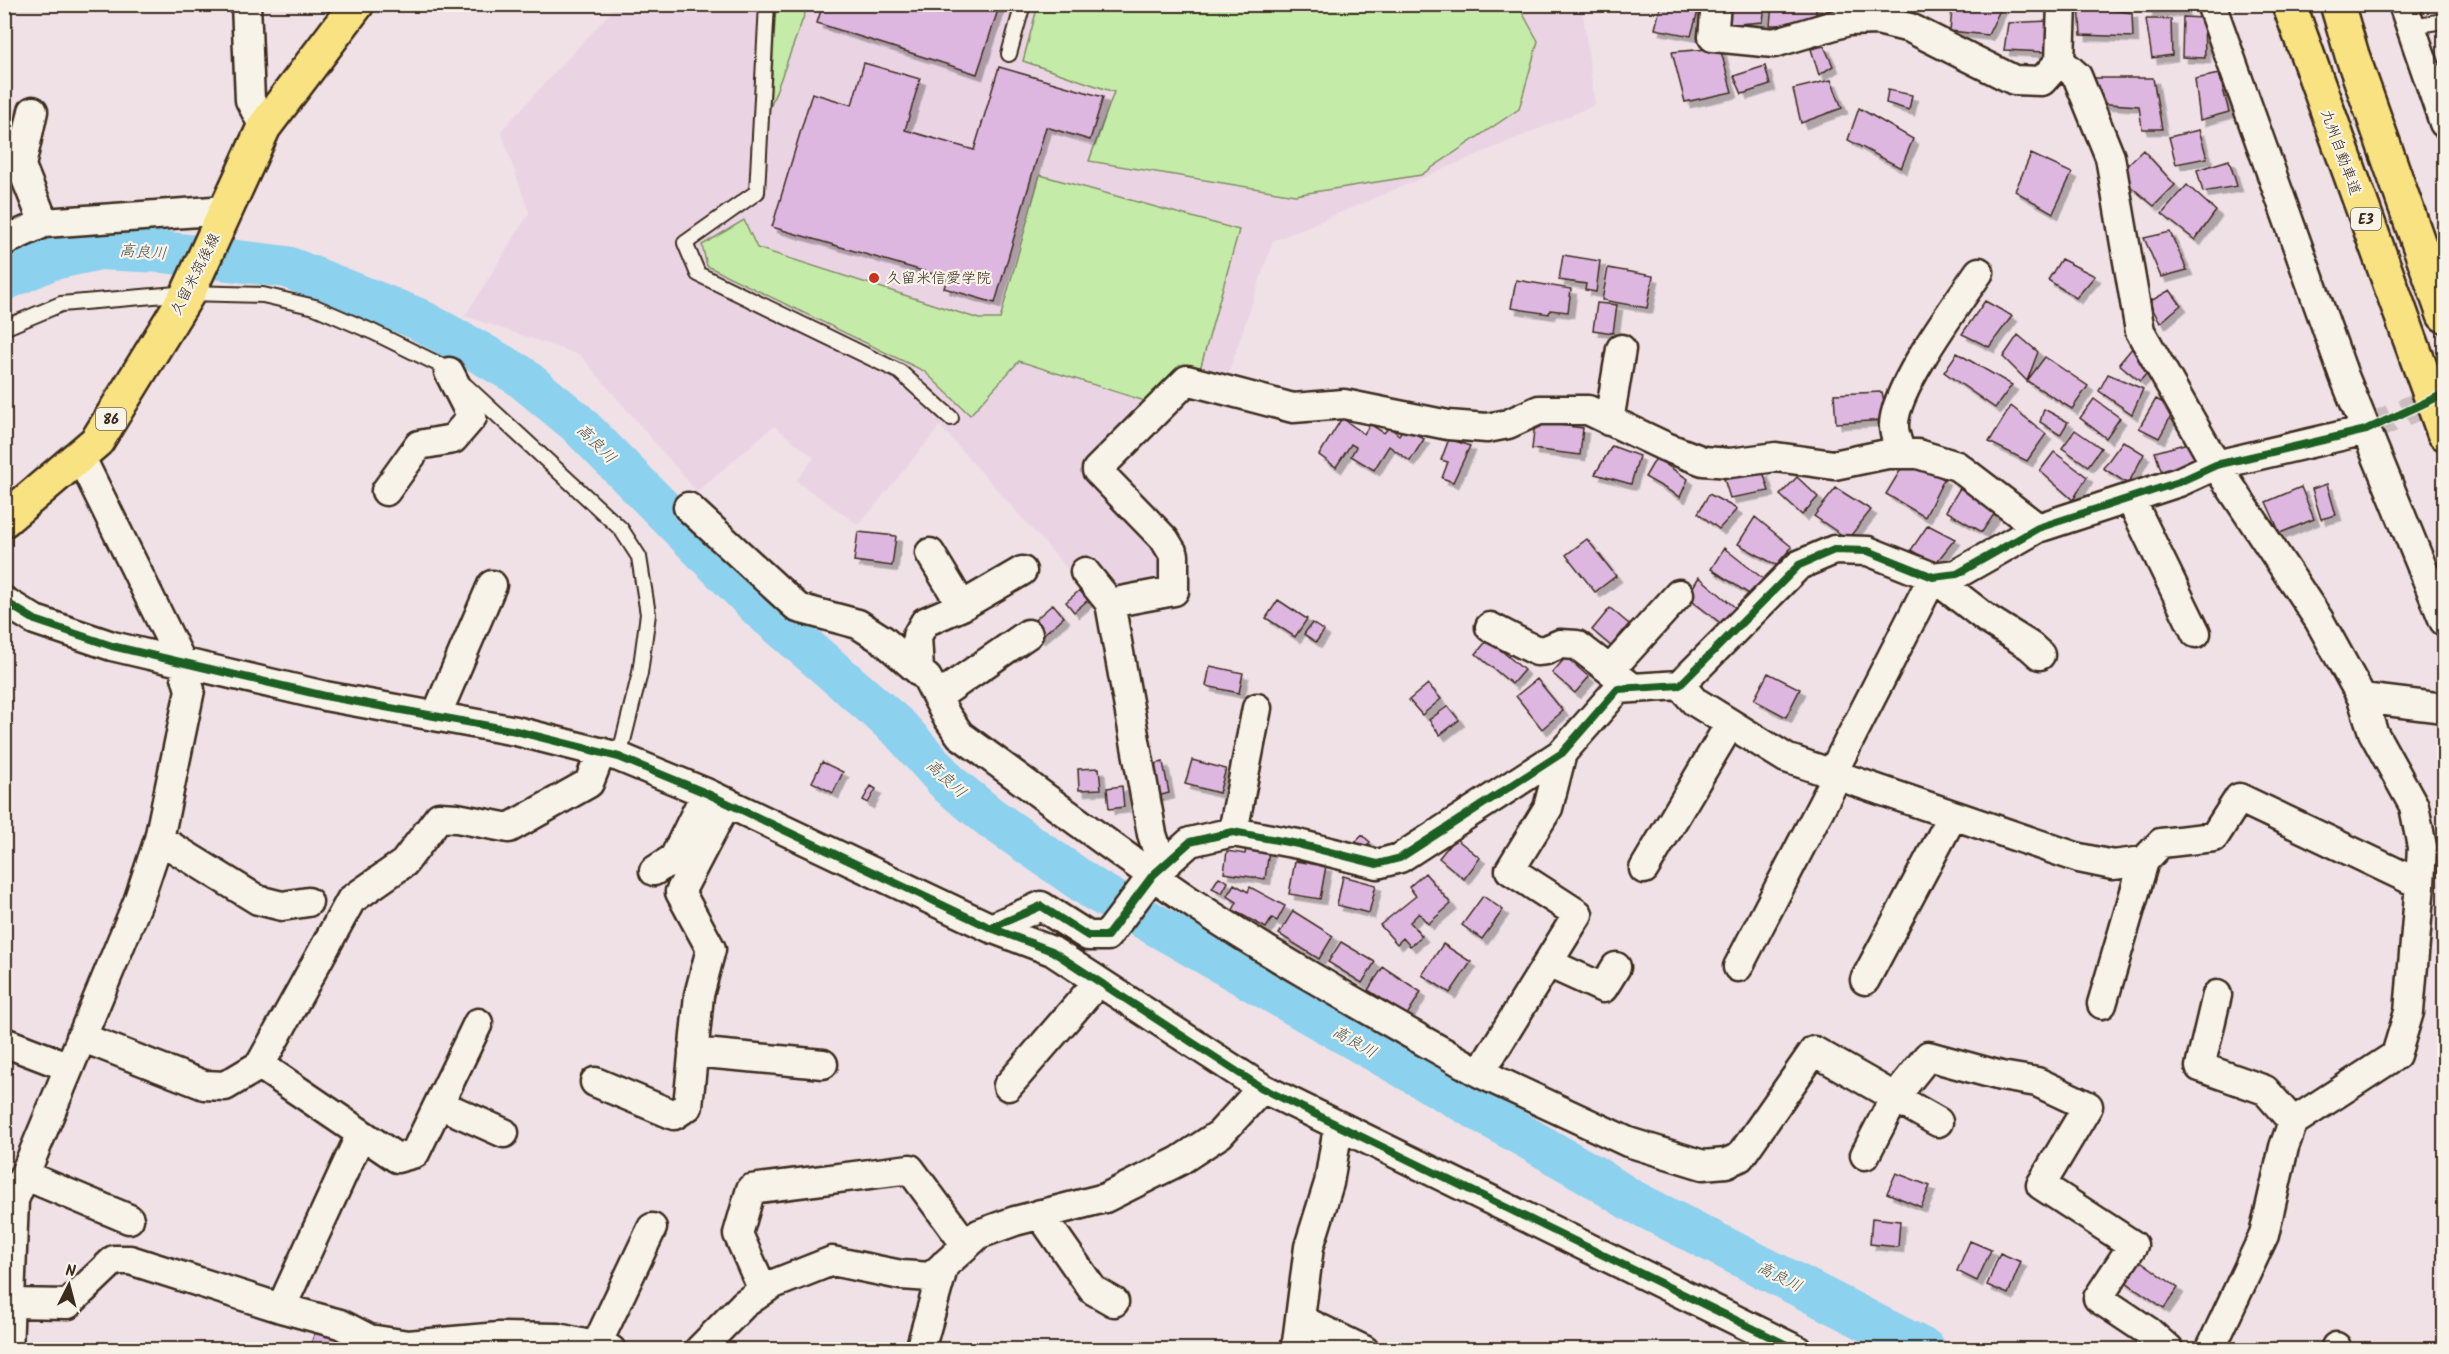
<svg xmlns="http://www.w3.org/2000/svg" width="2449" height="1354" font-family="Kalam,'Klee One',sans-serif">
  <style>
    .built { fill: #ead4e4 }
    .green { fill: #c4eca8; stroke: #808b63; stroke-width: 1.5 }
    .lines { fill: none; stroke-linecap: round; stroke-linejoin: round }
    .river { stroke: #8cd1ee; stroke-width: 42 }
    .building { fill: #ddb7e0; stroke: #3b2a1e; stroke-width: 1.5; filter: url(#shadow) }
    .minor-tunnel { stroke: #cbbcbe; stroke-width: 28; stroke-dasharray: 28 14; stroke-linecap: butt }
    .service-casing { stroke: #3b2a1e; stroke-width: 18 }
    .minor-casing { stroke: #3b2a1e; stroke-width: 33 }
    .primary-casing { stroke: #3b2a1e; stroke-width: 38 }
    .motorway-casing { stroke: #3b2a1e; stroke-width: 38 }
    .service { stroke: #f7f3e8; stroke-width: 14 }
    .minor { stroke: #f7f3e8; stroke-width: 28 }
    .primary { stroke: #f8e281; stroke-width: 33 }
    .motorway { stroke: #f8e281; stroke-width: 33 }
    .cycleway-casing { stroke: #f7f3e8; stroke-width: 11 }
    .cycleway { stroke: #1b5e20; stroke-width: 8 }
    .poi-dot { fill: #c8321e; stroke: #f7f3e8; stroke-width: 2 }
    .labels { text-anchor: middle; stroke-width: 4.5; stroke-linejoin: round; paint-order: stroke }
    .shield { fill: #f7f3e8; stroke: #73665b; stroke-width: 1.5 }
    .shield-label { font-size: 14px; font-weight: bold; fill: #3b2a1e }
    .street-label { font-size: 15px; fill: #3b2a1e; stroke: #f7f3e8 }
    .poi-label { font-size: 15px; fill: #3b2a1e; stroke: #f7f3e8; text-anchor: start }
    .water-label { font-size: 16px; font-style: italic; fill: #4f5452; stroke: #f7f3e8 }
  </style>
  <defs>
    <filter id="shadow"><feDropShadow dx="5.5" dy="5.5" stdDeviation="0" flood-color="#0004"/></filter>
  </defs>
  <rect width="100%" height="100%" fill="#efe1e6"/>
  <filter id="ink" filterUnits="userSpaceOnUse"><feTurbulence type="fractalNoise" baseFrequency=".0167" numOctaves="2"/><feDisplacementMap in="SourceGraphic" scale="12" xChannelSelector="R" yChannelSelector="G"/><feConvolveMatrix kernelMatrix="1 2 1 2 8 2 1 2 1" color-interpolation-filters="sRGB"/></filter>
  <g filter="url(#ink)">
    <path class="built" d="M617 5H1582L1595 105 1273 241 1227 378 1151 403 1087 483 1179 568 1168 591 1105 600 1081 584 940 426 859 525 796 481 814 458 774 426 697 492 580 355 465 316 529 213 501 131Z"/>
    <path class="green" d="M776 5H808L770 108Z
      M1038 5H1518L1538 41 1519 109 1421 175 1295 195 1089 161 1114 92 1023 61Z
      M1040 175 1239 230 1199 373 1151 403 1019 361 970 415 924 371 707 266 702 245 744 220 757 248 979 319H1000Z"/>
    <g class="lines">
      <path class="river" d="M4 280 49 260 100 249 163 252 287 267 416 318 477 351 519 375 576 422 760 608 900 729 950 785 991 818 1093 889 1590 1174 1629 1199 1925 1350"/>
    </g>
    <path class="building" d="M823 4H1000L977 74 817 23Z
      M1661 4H1700L1691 36 1655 29Z
      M1728 4H1765L1763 22 1725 25Z
      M1772 4H1816V25H1770Z
      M2079 4 2132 13 2133 37 2081 35Z
      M2148 4H2183L2184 10 2147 12Z
      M2001 8 1988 35 1950 31 1952 10Z
      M2183 17 2204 18 2205 58 2182 57Z
      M2146 19H2171L2172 55 2152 58Z
      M2047 21 2045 52 2004 50 2008 23Z
      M1824 46 1833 66 1819 75 1811 49Z
      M1720 48 1732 92 1685 102 1672 52Z
      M864 63 920 79 905 130 974 150 999 67 1103 97 1090 140 1046 127 995 303 944 288 947 278 772 227 812 93 852 105Z
      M1765 66 1770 85 1742 94 1734 76Z
      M2219 74 2229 112 2200 120 2195 79Z
      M2090 78H2153L2162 129H2142L2139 106 2095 103Z
      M1831 80 1842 108 1801 123 1793 89Z
      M1888 90 1912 95 1909 110 1886 103Z
      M1859 108 1913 139 1901 168 1848 140Z
      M2199 130 2207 158 2176 164 2169 137Z
      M2143 150 2175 185 2154 206 2117 175Z
      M2031 154 2072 173 2053 213 2015 191Z
      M2229 160 2237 186 2203 192 2197 170Z
      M2187 185 2216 211 2195 240 2162 214Z
      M2170 232 2187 270 2161 277 2144 238Z
      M1563 255 1600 261 1596 292 1585 290 1586 284 1559 280Z
      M2061 259 2095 276 2076 298 2048 280Z
      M1608 268 1653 276 1647 308 1602 300Z
      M1516 280 1571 289 1568 312 1550 310 1549 314 1511 308Z
      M2170 290 2181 305 2160 323 2149 302Z
      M1985 301 2012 316 1989 347 1962 334Z
      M1597 303 1617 305 1613 333 1593 330Z
      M2018 335 2038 352 2027 381 2003 357Z
      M2133 347 2154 365 2140 381 2119 364Z
      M1957 353 2012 385 1995 408 1944 372Z
      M2045 357 2088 386 2072 409 2027 381Z
      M2108 374 2143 389 2132 414 2099 391Z
      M1882 392 1888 420 1836 423 1834 394Z
      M2094 399 2120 418 2106 438 2080 418Z
      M2156 399 2175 409 2159 438 2139 428Z
      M2011 406 2046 434 2027 461 1989 442Z
      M2044 409 2068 422 2060 435 2040 422Z
      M1342 418 1364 434 1370 424 1384 433 1389 427 1399 435 1404 427 1424 439 1410 461 1389 446 1374 470 1351 456 1356 447 1351 444 1336 467 1319 455Z
      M1535 422 1583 428 1580 455 1532 449Z
      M2075 430 2101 448 2088 466 2062 448Z
      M1449 439 1470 446 1453 482 1442 478 1448 462 1441 460Z
      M2123 441 2144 454 2128 484 2103 468Z
      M2188 443 2197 464 2163 476 2155 452Z
      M1612 446 1639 456 1631 484 1595 474Z
      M2054 452 2087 477 2073 500 2040 471Z
      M1656 458 1688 479 1680 497 1645 477Z
      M1907 459 1944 479 1925 517 1886 494Z
      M1763 472 1769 491 1730 498 1724 479Z
      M1797 477 1818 497 1802 515 1780 495Z
      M1963 483 1999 507 1982 532 1946 511Z
      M2327 484 2336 515 2321 519 2312 489Z
      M2301 487 2314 519 2280 533 2266 502Z
      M1836 488 1871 510 1848 539 1814 516Z
      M1709 494 1737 509 1719 529 1698 513Z
      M1755 517 1792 547 1776 565 1738 544Z
      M1928 525 1955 539 1934 565 1911 550Z
      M858 532 896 536 892 566 854 561Z
      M1587 539 1616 576 1595 592 1566 555Z
      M1724 548 1766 581 1752 596 1711 569Z
      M1699 577 1737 609 1723 625 1687 597Z
      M1080 590 1088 600 1074 612 1066 602Z
      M1278 600 1307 619 1295 637 1266 618Z
      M1053 604 1064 617 1039 638 1029 625Z
      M1610 608 1629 624 1611 646 1592 630Z
      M1312 623 1324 631 1316 642 1304 634Z
      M1488 639 1524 670 1512 684 1476 654Z
      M1566 657 1589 677 1575 693 1552 673Z
      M1210 666 1243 673 1239 693 1206 686Z
      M1768 673 1800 689 1786 717 1754 700Z
      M1537 679 1563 711 1542 729 1516 696Z
      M1428 684 1441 699 1422 715 1409 700Z
      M1448 706 1459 720 1440 735 1429 720Z
      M1192 760 1226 769 1219 793 1185 784Z
      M822 762 843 772 833 793 812 782Z
      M1163 762 1169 793 1154 797 1147 766Z
      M1099 768 1101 789 1079 790 1078 769Z
      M871 786 876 789 868 803 863 800Z
      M1122 786 1124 807 1109 809 1107 788Z
      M1362 835 1370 842 1359 853 1352 846Z
      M1455 838 1480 858 1464 879 1439 858Z
      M1246 848 1269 851 1265 879 1224 873 1227 851 1245 854Z
      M1295 861 1326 866 1320 899 1289 894Z
      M1425 873 1451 904 1428 924 1419 913 1410 922 1422 936 1410 946 1403 938 1397 944 1380 925 1416 896 1409 887Z
      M1343 876 1376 885 1369 913 1337 905Z
      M1219 877 1228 882 1222 893 1212 888Z
      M1234 884 1248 892 1250 887 1285 906 1277 921 1272 918 1266 928 1233 910 1237 902 1227 896Z
      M1483 896 1503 910 1482 939 1462 925Z
      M1293 911 1333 936 1319 959 1279 934Z
      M1341 942 1375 962 1362 983 1328 962Z
      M1443 944 1471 962 1450 993 1422 975Z
      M1383 967 1421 992 1407 1015 1368 990Z
      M1896 1173 1930 1186 1921 1207 1887 1193Z
      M1872 1218 1900 1221 1898 1247 1870 1244Z
      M1970 1241 1991 1250 1977 1281 1957 1271Z
      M2000 1253 2021 1262 2008 1294 1987 1285Z
      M2138 1259 2178 1288 2164 1308 2123 1280Z
      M317 1326 358 1350H309Z"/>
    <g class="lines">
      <path class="minor-tunnel" d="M2366 430 2444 394"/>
      <g class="service-casing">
        <path id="service" d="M767 4 757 192 685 243 698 274 900 372 951 418
          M2411 26 2444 21
          M1009 54 1023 4
          M4 328 61 304 188 293 263 295 315 307 373 332 438 364 466 386 621 529 639 557 648 614 640 673 619 757"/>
      </g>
      <g class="minor-casing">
        <path id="minor" d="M246 4 250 100 264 127
          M1716 4 1713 37 1774 43 1848 21 1877 20 1910 28 2014 80 2042 81 2060 61
          M2062 4 2060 61 2077 76 2110 157 2140 331 2216 465 2319 620 2362 698 2373 732 2414 806 2422 847 2420 884
          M2211 4 2344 376 2444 621
          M2403 4 2444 123
          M33 111 21 166 44 223
          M4 241 44 223 227 210
          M1609 421 1621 349
          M1901 454C1899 446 1894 435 1894 427 1892 391 1957 304 1979 272
          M386 491 419 445 453 439 472 417 449 372
          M2130 498 2196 633
          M688 507 798 608 858 624 883 640 927 678 946 715 960 735C1039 792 1116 852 1197 906 1288 966 1385 1019 1480 1073L1578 914 1510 870 1548 808 1562 753
          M930 553 962 606
          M1085 572 1110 603 1152 834 1162 865
          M4 601 35 620 112 646 325 696 516 731 619 757 706 793 991 928 1052 951 1262 1088 1797 1350
          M1110 603 1174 591V555L1165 540 1097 470 1187 380 1293 408 1344 404 1448 425 1487 428 1508 424 1539 410H1588L1666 447 1703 461 1730 463 1776 457 1834 465 1887 454H1918L1957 466 2038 528
          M1490 627 1537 651 1546 650 1560 644 1577 645 1633 688
          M919 670 917 636 925 622 962 606 1022 571
          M1610 670 1679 594
          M1680 685 1694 701 1786 758 2079 858 2113 865 2144 861 2161 843 2214 837 2239 798 2420 884 2409 1012 2396 1055 2293 1122 2284 1147 2264 1235 2210 1350
          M937 697 1028 634
          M2362 698 2444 708
          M436 716 492 585
          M1832 774 1933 577 1987 619 2030 646 2040 655
          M1233 832 1257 708
          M159 839 258 900 282 906 308 902
          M1644 869 1730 724
          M654 871 674 858 706 793
          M991 928 1041 906 1088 936H1107L1153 875 1190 842 1233 832 1298 844 1377 864 1400 858 1562 753 1618 689 1680 685 1799 565 1834 550 1868 551 1933 577 1957 574 2038 528 2179 482 2216 465 2366 430
          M1548 963 1603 988 1616 967
          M1738 967 1837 776
          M1865 980 1953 815
          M2217 995 2200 1067 2265 1090 2293 1122
          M2102 1004 2144 861
          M81 1037 204 1085 225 1086 260 1065 397 1158 415 1153 478 1023
          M4 1042 69 1067
          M693 1052 823 1064
          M260 1065 351 900 404 863 439 817 457 818 509 828 589 783 601 752
          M1480 1073 1628 1142 1703 1165 1726 1163 1740 1157 1814 1051 1938 1122
          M595 1082 674 1115 688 1106 699 995 711 949 680 892 727 802
          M1008 1086 1098 982
          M439 1104 504 1133
          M361 1134 281 1308 340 1324 369 1339 408 1345 499 1337 558 1338 611 1350
          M1865 1155 1895 1097 1928 1056 2001 1076 2037 1082 2088 1106 2041 1185 2133 1245 2098 1298 2149 1332 2169 1350
          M24 1175 129 1219
          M1040 1214 1093 1290 1114 1302
          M763 1290 738 1234 751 1189 910 1169 966 1245
          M10 1303 68 1304 114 1260H130L281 1308
          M1300 1319 1364 1350
          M596 1346 652 1228
          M8 1350 14 1200 138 902 159 839 190 690 182 663 80 456
          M699 1350 744 1304 771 1285 832 1261 901 1275 931 1277 979 1234 1015 1221 1105 1198 1179 1161 1220 1134 1262 1088
          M920 1350 944 1265
          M1294 1350 1297 1342 1309 1247 1329 1183 1338 1127
          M2336 1350V1347"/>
      </g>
      <g class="primary-casing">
        <path id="primary" d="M4 520 97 441 188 293 264 127 357 4"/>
      </g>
      <g class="motorway-casing">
        <path id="motorway" d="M2289 4 2444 433
          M2337 4 2352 55 2444 315"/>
      </g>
      <use href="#service" class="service"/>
      <use href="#minor" class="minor"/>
      <use href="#primary" class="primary"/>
      <use href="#motorway" class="motorway"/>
      <g class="cycleway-casing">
        <path id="cycleway" d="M4 601 35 620 112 646 325 696 516 731 619 757 706 793 991 928 1052 951 1262 1088 1797 1350
          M991 928 1041 906 1088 936H1107L1153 875 1190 842 1233 832 1298 844 1377 864 1400 858 1562 753 1618 689 1680 685 1799 565 1834 550 1868 551 1933 577 1957 574 2038 528 2179 482 2216 465 2366 430 2444 394"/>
      </g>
      <use href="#cycleway" class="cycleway"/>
    </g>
  </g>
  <circle class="poi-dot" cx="874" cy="278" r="6"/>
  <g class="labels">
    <g class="shield">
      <rect x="2351" y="208" width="30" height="22" rx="4.5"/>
      <rect x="96" y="408" width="30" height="22" rx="4.5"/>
    </g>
    <g class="shield-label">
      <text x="2366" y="224">E3</text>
      <text x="111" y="424">86</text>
    </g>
    <g class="street-label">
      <text transform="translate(2341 152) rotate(70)" y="5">九州自動車道</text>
      <text transform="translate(195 274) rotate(-63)" y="5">久留米筑後線</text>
    </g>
    <g class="poi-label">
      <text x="886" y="283">久留米信愛学院</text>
    </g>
    <g class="water-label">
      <text transform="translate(143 251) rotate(4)" y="6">高良川</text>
      <text transform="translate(597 443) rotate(45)" y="6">高良川</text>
      <text transform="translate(947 778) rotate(43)" y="6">高良川</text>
      <text transform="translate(1355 1041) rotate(30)" y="6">高良川</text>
      <text transform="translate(1780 1276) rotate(27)" y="6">高良川</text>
    </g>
  </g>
  <rect width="2449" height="1354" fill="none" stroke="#f7f3e8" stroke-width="24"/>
  <rect x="12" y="12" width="2425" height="1330" fill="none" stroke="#3b2a1e" stroke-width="2" filter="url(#ink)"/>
  <g transform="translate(69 1285) rotate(6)" stroke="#f7f3e8" stroke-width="4.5" paint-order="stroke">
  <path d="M0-4.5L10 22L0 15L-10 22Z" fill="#3b2a1e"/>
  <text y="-9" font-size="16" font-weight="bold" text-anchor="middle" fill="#3b2a1e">N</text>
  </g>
</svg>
